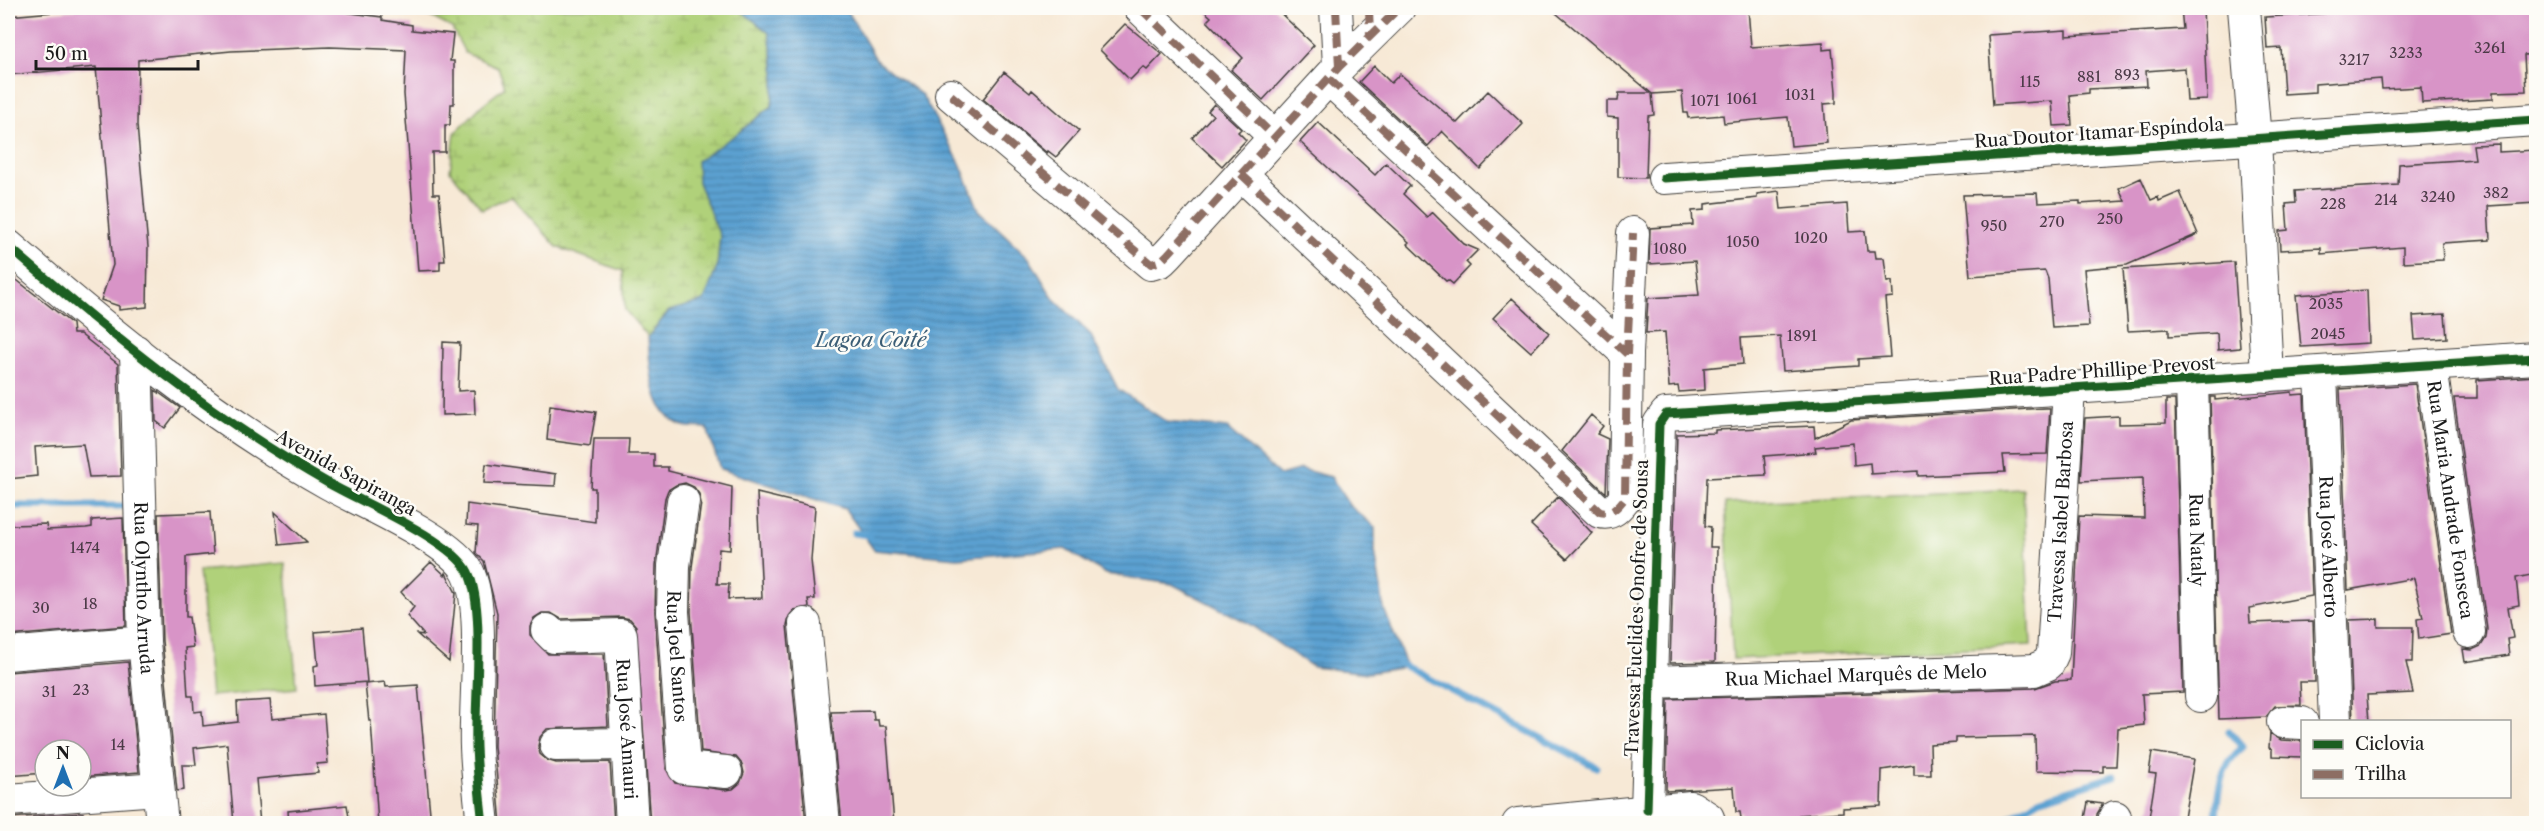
<svg xmlns="http://www.w3.org/2000/svg" width="2544" height="831" font-family="'Libre Caslon Text',serif">
  <style>
    .grass { fill: #b0d17a; stroke: #66764b; stroke-width: 1.5 }
    .wetland { fill: url(#wetland-marsh); stroke: #66764b; stroke-width: 1.5 }
    .water { fill: url(#water-rules); stroke: #3c5e76; stroke-width: 1.5 }
    .lines { fill: none; stroke-linecap: round; stroke-linejoin: round }
    .stream { stroke: #5ba1d1; stroke-width: 7 }
    .building { fill: #d894c7; fill-rule: evenodd }
    .minor-casing { stroke: #3d3b38; stroke-width: 34 }
    .minor { stroke: #fff; stroke-width: 32 }
    .quiet { stroke: #8d6e63; stroke-width: 8; stroke-dasharray: 15 8; stroke-linecap: butt }
    .cycleway-casing { stroke: #fdfcf7; stroke-width: 13 }
    .cycleway { stroke: #1b5e20; stroke-width: 9 }
    .labels { text-anchor: middle; stroke-width: 5; stroke-linejoin: round; paint-order: stroke }
    .number-label { font-size: 15px; fill: #4b3a47 }
    .street-label { font-size: 18px; fill: #1c1c1c; stroke: #fdfcf7 }
    .water-label { font-size: 20px; font-style: italic; fill: #3c5e76; stroke: #fdfcf7 }
  </style>
  <defs>
    <pattern id="wetland-marsh" width="20" height="14" patternUnits="userSpaceOnUse" patternTransform="scale(1.5)"><rect width="20" height="14" fill="#b0d17a"/><path d="M1 5h8M5 5V1M11 12h8M15 12V8" fill="none" stroke="#97b369"/></pattern>
    <pattern id="water-rules" width="6" height="5" patternUnits="userSpaceOnUse" patternTransform="scale(1.5)"><rect width="6" height="5" fill="#5ba1d1"/><path d="M0 2.5h6" fill="none" stroke="#4a82a9"/></pattern>
  </defs>
  <rect width="100%" height="100%" fill="#fdfcf7"/>
  <filter id="ink" filterUnits="userSpaceOnUse"><feTurbulence type="fractalNoise" baseFrequency=".0167" numOctaves="2"/><feDisplacementMap in="SourceGraphic" scale="12" xChannelSelector="R" yChannelSelector="G"/><feConvolveMatrix kernelMatrix="1 2 1 2 8 2 1 2 1" color-interpolation-filters="sRGB"/></filter>
  <filter id="wash" filterUnits="userSpaceOnUse"><feTurbulence type="fractalNoise" baseFrequency=".008" numOctaves="4" result="noise"/><feDisplacementMap in="SourceGraphic" scale="24" xChannelSelector="R" yChannelSelector="G"/><feGaussianBlur stdDeviation="1.35" result="paint"/><feColorMatrix in="noise" values="0 0 0 0 0 0 0 0 0 0 0 0 0 0 0 0 0 1.4 0 .05"/><feComposite in="paint" operator="in"/></filter>
  <g filter="url(#wash)">
    <rect width="100%" height="100%" fill="#f7e9d6"/>
    <path class="grass" d="M2023 489 2031 645 1733 659 1725 503Z
      M285 563 297 688 211 696 199 571Z"/>
    <path class="wetland" d="M414 8H738L769 33 775 73 772 106 738 133 698 182 720 236 717 267 704 301 669 311 648 337 625 310 623 271 557 247 511 196 482 209 450 171 455 133 482 105 505 87 498 67 465 53 452 28Z"/>
    <path class="water" d="M738 8H846L877 61 922 95 960 163 979 210 1029 258 1053 298 1090 334 1118 389 1167 422 1227 428 1280 475 1301 469 1331 477 1349 505 1375 527V551L1384 609 1407 667 1368 673 1313 667 1246 622 1172 584 1106 574 1065 549 957 558 874 550 845 509 720 469 707 428C700 427 690 428 683 426 650 414 650 366 648 337L669 311 704 301 717 267 720 236 698 182 697 161 738 133 772 106 775 73 769 33Z"/>
    <g class="lines">
      <path class="stream" d="M8 506H125
        M854 533 869 535
        M1399 663 1596 767
        M1999 824 2039 800 2114 776
        M2228 824 2216 818C2218 789 2220 765 2243 747L2229 731"/>
    </g>
    <g id="blocks">
      <path class="building" d="M76 8H344V12L382 17V20L412 25V30L453 34 450 61H454V104H451L450 125H445V152H432L433 194H439L445 261H440V270L418 271 404 94 406 50 330 47 231 51 138 60 137 125 148 247 147 307 119 310V306L101 300 113 265 96 67 8 75V16L76 10Z
        M1201 8H1275L1314 45 1263 100 1231 70 1243 58 1207 21 1211 17Z
        M1550 8H1748L1751 47 1823 42V50L1832 49 1836 92V103L1824 104 1827 143 1791 146 1788 117 1724 123 1723 115 1688 118 1687 113H1684L1682 92 1652 94 1654 115 1648 116 1646 178 1618 177V118L1607 117V101H1618L1619 93H1651Z
        M2181 8H2203L2207 100 2187 101 2185 68 2146 71 2147 86 2089 89V93L2070 95 2072 125 2054 126 2052 101 1993 105 1988 35 2066 30V36L2183 29Z
        M2330 8H2349V11L2390 8H2536V54L2524 55 2526 91 2493 92V99L2422 103 2421 87 2382 89 2381 79 2315 84V92L2284 94 2281 48 2267 49 2265 17 2330 13Z
        M1125 24 1162 54 1147 70 1143 67 1130 80 1100 50Z
        M1374 66 1391 83 1400 74 1457 123 1488 91 1523 124 1480 169 1442 131 1428 146 1359 82Z
        M1004 72 1030 93 1032 90 1079 131 1056 157 1048 151 1047 153 983 99Z
        M1214 104 1241 129 1238 132 1246 140 1222 166 1192 138 1213 115 1208 111Z
        M1318 122 1375 175 1386 163 1410 186 1403 194 1427 217 1432 212 1464 244 1478 250 1466 262 1470 266 1453 284 1448 280 1446 281 1407 244 1409 242 1300 142Z
        M2499 144V152L2536 150V203L2488 206 2490 240 2442 243 2443 260 2403 262V247L2321 254V248L2280 250 2279 231 2288 230 2286 204 2296 203 2295 191 2398 185 2399 164 2475 159 2473 145Z
        M2141 178 2151 200 2158 197 2159 201 2180 192 2198 234 2127 265 2084 269 2089 326 2052 328 2048 279 2045 271 1970 276 1963 195 2037 193 2038 203 2080 201V204L2125 201 2119 188Z
        M1779 191 1781 209 1847 204 1849 232 1865 231 1867 251H1875L1876 258H1884L1887 282 1892 281 1893 297 1885 298 1890 357 1858 359V366L1783 371 1780 336 1741 338 1743 364 1704 368 1705 390 1679 392 1678 386 1669 387 1665 332 1646 333 1648 298 1699 295 1695 261 1649 264 1650 228 1693 225 1692 211 1705 210V204L1757 198V194Z
        M2234 262 2240 348 2218 350 2217 333 2169 336V329L2128 331 2123 269Z
        M8 273 72 324 73 334H80L118 364 121 476 89 477 83 444 35 447 37 476 8 479Z
        M2367 290 2369 343 2301 347 2296 295Z
        M1512 298 1549 333 1531 352 1493 318Z
        M2445 314 2447 338 2415 340 2413 316Z
        M443 342 460 343 458 391 474 390 475 414 442 415Z
        M2536 376V574L2516 578 2519 605 2508 607 2513 638 2507 639 2509 655 2465 662 2463 649 2472 650 2481 646 2486 638 2487 629 2454 398H2477V380Z
        M2415 384 2451 634 2419 639 2417 619 2423 618 2414 578 2348 590 2340 389Z
        M155 390 180 408 165 428 156 421Z
        M2292 392V395L2304 394 2312 596 2249 608 2250 623 2313 621 2315 682H2300L2301 705 2275 706 2266 717 2219 719 2210 397H2215V400Z
        M2166 400H2175L2183 692 2142 694 2144 725 2118 728 2116 766H2103V772L2036 771 2035 736 1956 738V742L1930 744 1931 775H1914V765L1882 770 1881 806 1843 808V812L1799 815V819L1746 824H1742L1740 812H1736L1734 787 1666 791 1668 699 2035 688 2055 681 2071 680 2079 516 2144 518 2143 478 2081 481 2085 418 2119 416V424L2166 423Z
        M550 405 596 412 590 446 547 440Z
        M2046 408H2050L2047 454 2003 455 2005 472 1918 476V471L1871 474 1870 463 1854 465 1853 443 1815 447 1816 452 1764 456 1766 475 1707 478 1705 526 1711 527 1710 547H1717L1715 662 1670 663 1677 434 1715 433V430L1814 426 1815 438 1851 420Z
        M1591 415 1603 426 1597 434 1608 439 1606 493 1562 451Z
        M594 439H629L628 454H654V467H668V471L732 487 730 550 719 549 717 584H729L728 599 762 598 757 493 815 507 811 560 815 599H808L809 607 794 610 789 616 787 625 806 824H650L636 626 630 619 621 617 561 619 551 613H542L534 618 530 626V635L548 654H604L608 726 547 729 540 737 538 746 540 754 547 760 556 763 610 762 614 824H501L494 746 497 613 484 561 476 553 478 526 466 525 467 504 595 522V488H591ZM685 483 694 487 699 494 701 503 692 567 691 612 701 752 736 757 742 764 744 773 740 783 733 789 725 790 675 783 666 769 655 613 656 565 665 498 668 490 676 485Z
        M486 464 556 474 555 486 484 483Z
        M1558 497 1592 533 1567 559 1531 525Z
        M210 512 213 554 186 557V617H189L193 647 185 648 188 696H193L194 712 202 711 203 726 238 722 237 702 270 700 272 719 324 714 328 763 317 764 318 773 256 779 260 824H234L227 744 194 748 196 765H182L184 790 177 791 162 641 158 514Z
        M275 512 307 542 279 545Z
        M123 518 126 626 8 636V534H11V525L46 524 47 530 86 528 92 527V520Z
        M431 562 445 575 446 573 456 593 449 662 417 634 424 635 407 616 414 607 401 592Z
        M2378 619V627H2413L2412 662H2406L2413 693 2367 695 2369 722H2353L2349 620Z
        M362 628 367 682 315 686 314 666 318 665 315 632Z
        M128 662 139 772 81 777V750H45V773L8 776V672Z
        M385 682 386 687 418 685 431 824H378L371 721H369L365 684Z
        M873 711 874 720H878L879 726H886L894 824H842L831 712Z
        M2270 733 2281 740 2302 741V757L2272 756V749L2269 748Z
        M2152 752 2194 759 2183 824H2148L2156 774 2149 773Z
        M2088 802 2103 804 2097 814 2096 824H2084Z
        M347 805 350 824H289L288 811Z
        M83 813 84 824H9V818Z"/>
    </g>
  </g>
  <g filter="url(#ink)">
    <use href="#blocks" fill-opacity="0" stroke="#3d3b38" stroke-width="1.5"/>
    <g class="lines">
      <g class="minor-casing">
        <g id="minor">
          <path d="M1140 8 1275 137"/>
          <path d="M1336 8 1339 67"/>
          <path d="M2244 8 2255 139 2267 376"/>
          <path d="M1329 79 1627 354"/>
          <path d="M951 95 1151 264 1161 261 1168 254 1339 67 1399 8"/>
          <path d="M1241 174 1600 512C1612 515 1618 507 1625 498L1627 354 1633 233"/>
          <path d="M1664 178 2536 120"/>
          <path d="M8 246C108 332 212 418 328 483 361 502 452 540 468 572 486 609 474 701 476 747 477 772 480 798 483 824"/>
          <path id="s1" d="M136 351 144 642 162 824"/>
          <path id="s2" d="M2431 367 2469 632"/>
          <path id="s3" d="M2321 373 2335 722"/>
          <path id="s4" d="M2192 382 2201 696"/>
          <path id="s5" d="M683 501 674 566 673 612 684 768 726 772"/>
          <path d="M805 624 824 824"/>
          <path id="s6" d="M547 630 554 637 621 635 632 824"/>
          <path d="M8 654 144 642"/>
          <path id="s7" d="M1650 682 2034 670 2048 664 2053 653 2069 389"/>
          <path d="M2283 722 2302 723"/>
          <path d="M556 745 628 744"/>
          <path d="M8 800 158 789"/>
          <path d="M1647 810 1659 424 1666 414 2536 358"/>
          <path d="M1518 824 1691 807 1708 818 1710 824"/>
          <path d="M2114 824 2115 817"/>
        </g>
      </g>
      <use href="#minor" class="minor"/>
      <path class="quiet" d="M1140 8 1275 137
        M1336 8 1339 67
        M1369 8 1370 36
        M1329 79 1627 354
        M951 95 1151 264 1161 261 1168 254 1339 67 1399 8
        M1241 174 1600 512C1612 515 1618 507 1625 498L1627 354 1633 233"/>
      <g class="cycleway-casing">
        <path id="cycleway" d="M1664 178 2536 120
          M8 246C108 332 212 418 328 483 361 502 452 540 468 572 486 609 474 701 476 747 477 772 480 798 483 824
          M1647 810 1659 424 1666 414 2536 358"/>
      </g>
      <use href="#cycleway" class="cycleway"/>
    </g>
  </g>
  <g class="labels">
    <g class="number-label">
      <text x="2490" y="53">3261</text>
      <text x="2406" y="58">3233</text>
      <text x="2354" y="65">3217</text>
      <text x="2127" y="80">893</text>
      <text x="2089" y="82">881</text>
      <text x="2030" y="87">115</text>
      <text x="1800" y="100">1031</text>
      <text x="1742" y="104">1061</text>
      <text x="1705" y="106">1071</text>
      <text x="2496" y="198">382</text>
      <text x="2438" y="202">3240</text>
      <text x="2386" y="205">214</text>
      <text x="2333" y="209">228</text>
      <text x="2110" y="224">250</text>
      <text x="2052" y="227">270</text>
      <text x="1994" y="231">950</text>
      <text x="1811" y="243">1020</text>
      <text x="1743" y="247">1050</text>
      <text x="1670" y="254">1080</text>
      <text x="2326" y="309">2035</text>
      <text x="2328" y="339">2045</text>
      <text x="1802" y="341">1891</text>
      <text x="85" y="553">1474</text>
      <text x="90" y="609">18</text>
      <text x="41" y="613">30</text>
      <text x="81" y="695">23</text>
      <text x="49" y="697">31</text>
      <text x="118" y="750">14</text>
    </g>
    <g class="street-label">
      <text transform="translate(2099 133) rotate(-4)" y="6">Rua Doutor Itamar Espíndola</text>
      <text transform="translate(2102 371) rotate(-4)" y="6">Rua Padre Phillipe Prevost</text>
      <text transform="translate(346 473) rotate(29)" y="6">Avenida Sapiranga</text>
      <text dy="6" stroke="none"><textPath href="#s2" startOffset="134">Rua Maria Andrade Fonseca</textPath></text>
      <text dy="6" stroke="none"><textPath href="#s7" startOffset="543">Travessa Isabel Barbosa</textPath></text>
      <text dy="6" stroke="none"><textPath href="#s4" startOffset="158">Rua Nataly</textPath></text>
      <text dy="6" stroke="none"><textPath href="#s3" startOffset="174">Rua José Alberto</textPath></text>
      <text dy="6" stroke="none"><textPath href="#s1" startOffset="237">Rua Olyntho Arruda</textPath></text>
      <text transform="translate(1637 608) rotate(-88)" y="6">Travessa Euclides Onofre de Sousa</text>
      <text dy="6" stroke="none"><textPath href="#s5" startOffset="156">Rua Joel Santos</textPath></text>
      <text dy="6" stroke="none"><textPath href="#s7" startOffset="206">Rua Michael Marquês de Melo</textPath></text>
      <text dy="6" stroke="none"><textPath href="#s6" startOffset="171">Rua José Amauri</textPath></text>
    </g>
    <g class="water-label">
      <text x="871" y="347">Lagoa Coité</text>
    </g>
  </g>
  <rect width="2544" height="831" fill="none" stroke="#fdfcf7" stroke-width="30"/>
  <rect x="2301" y="720" width="210" height="78" fill="#fdfcf7" stroke="#a3a29f" stroke-width="1.5"/>
  <rect x="2313" y="740" width="30" height="9" fill="#1b5e20" stroke="#a3a29f" stroke-width="1.5"/>
  <text x="2355" y="750" font-size="18" fill="#1c1c1c">Ciclovia</text>
  <rect x="2313" y="770" width="30" height="9" fill="#8d6e63" stroke="#a3a29f" stroke-width="1.5"/>
  <text x="2355" y="780" font-size="18" fill="#1c1c1c">Trilha</text>
  <g transform="translate(63 768)"><circle r="28" fill="#fdfcf7" stroke="#a3a29f" stroke-width="1.5"/>
  <path d="M0-4.5L10 22L0 15L-10 22Z" fill="#1f6fb2"/>
  <text y="-9" font-size="16" font-weight="bold" text-anchor="middle" fill="#1c1c1c">N</text>
  </g>
  <path d="M36 60v9h162v-9" fill="none" stroke="#1c1c1c" stroke-width="3"/>
  <text x="45" y="60" font-size="18" fill="#1c1c1c" stroke="#fdfcf7" stroke-width="4.5" paint-order="stroke">50 m</text>
</svg>
